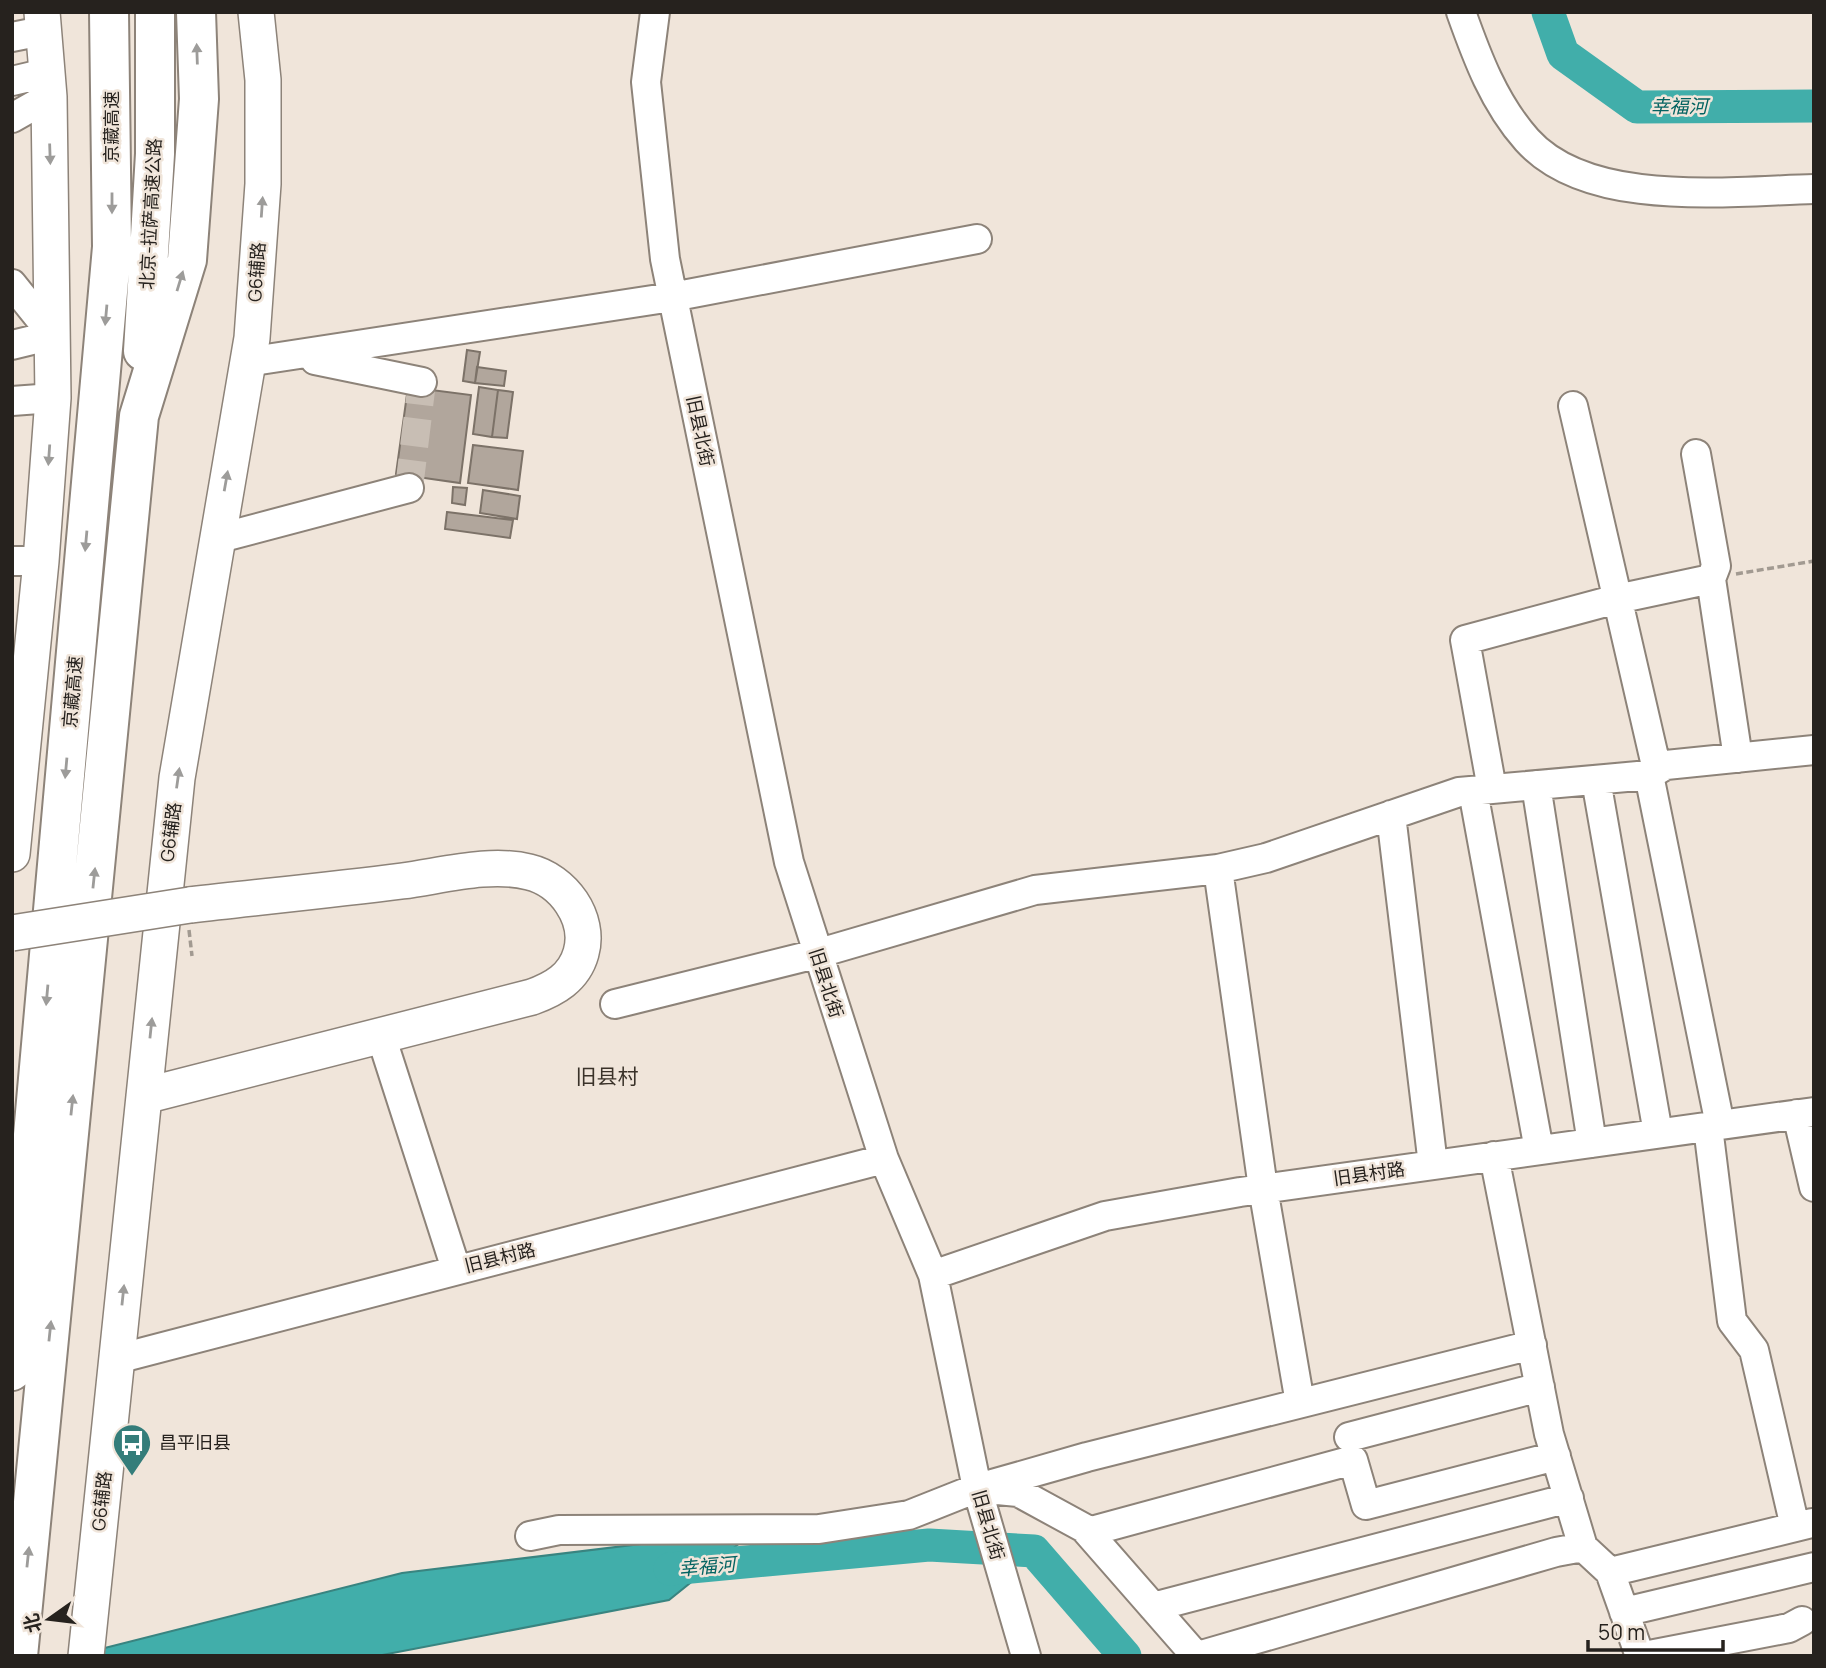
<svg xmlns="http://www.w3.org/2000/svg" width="1826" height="1668" font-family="Manrope,'Noto Sans SC',sans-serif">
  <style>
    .water { fill: #41aeaa; stroke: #398480; stroke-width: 2 }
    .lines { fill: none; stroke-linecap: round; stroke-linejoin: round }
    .river { stroke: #41aeaa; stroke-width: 33 }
    .building { fill: #b1a69c; stroke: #7c7268; stroke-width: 2 }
    .minor-tunnel { stroke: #c8beb4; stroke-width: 28; stroke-dasharray: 28 14; stroke-linecap: butt }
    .minor-casing { stroke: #8d8379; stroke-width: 32 }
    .major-casing { stroke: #8d8379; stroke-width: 38 }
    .highway-casing { stroke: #8d8379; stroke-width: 42 }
    .path { stroke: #a29a91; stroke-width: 3.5; stroke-dasharray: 7 3.5; stroke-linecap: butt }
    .minor { stroke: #fff; stroke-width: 28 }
    .major { stroke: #fff; stroke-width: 35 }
    .highway { stroke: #fff; stroke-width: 38 }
    .major-bridge-casing { stroke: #8d8379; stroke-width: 38; stroke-linecap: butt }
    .major-bridge { stroke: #fff; stroke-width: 35 }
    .oneway { fill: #9d9c9a }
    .labels { text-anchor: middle; stroke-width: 5; stroke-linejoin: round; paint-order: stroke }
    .street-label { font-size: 18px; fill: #26221e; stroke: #f0e5da }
    .poi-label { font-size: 18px; fill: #26221e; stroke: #f0e5da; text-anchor: start }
    .water-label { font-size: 19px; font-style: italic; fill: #036361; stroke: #f0e5da }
    .quarter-label { font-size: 21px; fill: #3a3229; stroke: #f0e5da }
  </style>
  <rect width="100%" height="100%" fill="#f0e5da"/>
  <path class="water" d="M756 1530 669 1600 377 1656H73L402 1573Z"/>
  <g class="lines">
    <path class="river" d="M1548 12 1563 54 1637 107 1814 106
      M670 1569 929 1545 1034 1551 1125 1656"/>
  </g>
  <path class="building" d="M467 350 480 352 475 383 463 381Z
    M477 367 506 371 504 386 475 383Z
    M408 387 471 395 460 483 396 474Z
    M479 387 498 390 492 437 473 434Z
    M498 390 513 392 507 438 492 437Z
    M473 445 523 451 518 490 468 483Z
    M453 487 467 488 465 505 452 503Z
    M483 490 520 496 517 519 480 513Z
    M447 512 513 520 510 538 445 529Z"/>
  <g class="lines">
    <path class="minor-tunnel" d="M409 488 422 382"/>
    <g class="minor-casing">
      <path id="minor" d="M655 12 646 82 665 259 789 862 884 1159 933 1275 977 1488 1026 1656
        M1461 12C1477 57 1494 103 1527 140 1589 209 1730 191 1814 189
        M12 37 42 31
        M12 81 46 73
        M12 118 49 97
        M12 284 53 335 12 345
        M315 360 422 382
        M247 362 672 297 977 239
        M12 401 53 398
        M1573 406 1657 770
        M216 539 409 488
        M12 561H41
        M1711 579 1738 758
        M1649 775 1720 1125
        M1596 780 1658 1133
        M1536 785 1592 1143
        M1492 789 1465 640 1617 599 1711 579 1716 566 1696 454
        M1473 791 1539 1150
        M1391 815 1433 1165
        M1218 869 1263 1188 1300 1403
        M615 1004 816 954 1035 890 1218 869 1266 858 1459 792 1649 775 1666 765 1814 750
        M381 1036 456 1269
        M1797 1114 1814 1187
        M1708 1127 1732 1321 1754 1350 1795 1527
        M1494 1156 1549 1434 1583 1547 1610 1572 1640 1656
        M933 1275 1105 1216 1240 1192 1814 1112
        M117 1359 884 1159
        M1349 1437 1540 1387
        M989 1485 1087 1457 1532 1345
        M1088 1532 1353 1460 1366 1505 1556 1456
        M530 1536 559 1530 819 1529 909 1515 977 1488 1018 1492 1084 1528 1196 1656
        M1610 1572 1812 1523
        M1153 1607 1569 1498
        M1624 1612 1814 1567
        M1198 1656 1556 1552 1583 1547
        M1644 1656 1789 1628 1802 1621"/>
    </g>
    <g class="major-casing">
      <path id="major" d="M12 854 41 561 53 398 49 97 42 12
        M144 1096 532 997C554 989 574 978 581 953 591 918 563 880 529 872 490 862 441 876 402 881 331 890 260 897 190 905
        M86 1656 177 778 252 338 263 184V80L256 12"/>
    </g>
    <g class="highway-casing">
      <path id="highway" d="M143 351 155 154V12
        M12 1371 112 247 109 12
        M18 1656 139 416 187 260 199 99 196 12"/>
    </g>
    <path class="path" d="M1736 574 1814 561
      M189 930 192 956"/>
    <use href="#minor" class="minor"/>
    <use href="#major" class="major"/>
    <use href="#highway" class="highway"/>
    <g class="major-bridge-casing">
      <path id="major-bridge" d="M12 933 190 905"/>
    </g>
    <use href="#major-bridge" class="major-bridge"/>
  </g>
  <defs><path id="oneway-solid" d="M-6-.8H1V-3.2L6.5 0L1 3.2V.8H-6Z" transform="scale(1.75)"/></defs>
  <g class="oneway">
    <use href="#oneway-solid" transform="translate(197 54) rotate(-92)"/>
    <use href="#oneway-solid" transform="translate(50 154) rotate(88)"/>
    <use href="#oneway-solid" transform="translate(112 203) rotate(90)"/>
    <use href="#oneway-solid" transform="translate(262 207) rotate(-86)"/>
    <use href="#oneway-solid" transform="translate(180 281) rotate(-73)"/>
    <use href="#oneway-solid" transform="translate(106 315) rotate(95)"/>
    <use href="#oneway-solid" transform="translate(49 455) rotate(94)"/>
    <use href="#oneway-solid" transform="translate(226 481) rotate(-80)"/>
    <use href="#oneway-solid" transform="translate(86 541) rotate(95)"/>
    <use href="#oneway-solid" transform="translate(66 768) rotate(95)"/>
    <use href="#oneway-solid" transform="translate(178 778) rotate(-82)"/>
    <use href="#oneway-solid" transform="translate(94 878) rotate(-84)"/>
    <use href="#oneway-solid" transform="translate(47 995) rotate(95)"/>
    <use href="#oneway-solid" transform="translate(151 1028) rotate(-84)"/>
    <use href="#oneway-solid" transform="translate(72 1105) rotate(-84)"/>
    <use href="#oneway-solid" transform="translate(123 1295) rotate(-84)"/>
    <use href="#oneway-solid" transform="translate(50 1331) rotate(-84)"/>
    <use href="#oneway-solid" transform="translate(28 1557) rotate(-84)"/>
  </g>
  <defs>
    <g id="bus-pin" transform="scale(2.0125)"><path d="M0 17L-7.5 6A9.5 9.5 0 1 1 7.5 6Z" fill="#347d7a" stroke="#f0e5da"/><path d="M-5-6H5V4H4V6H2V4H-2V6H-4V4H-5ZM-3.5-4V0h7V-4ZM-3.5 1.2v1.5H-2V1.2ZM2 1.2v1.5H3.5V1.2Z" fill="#fff"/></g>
  </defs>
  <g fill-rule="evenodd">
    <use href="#bus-pin" x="132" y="1443"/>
  </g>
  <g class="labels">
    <g class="street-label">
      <text transform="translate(112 127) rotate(-90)" y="6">京藏高速</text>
      <text transform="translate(151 214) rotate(-87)" y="6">北京-拉萨高速公路</text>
      <text transform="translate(257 272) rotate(-86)" y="6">G6辅路</text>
      <text transform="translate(700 431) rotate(78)" y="6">旧县北街</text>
      <text transform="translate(73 692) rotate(-85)" y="6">京藏高速</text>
      <text transform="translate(171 832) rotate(-83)" y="6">G6辅路</text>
      <text transform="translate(826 983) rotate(72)" y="6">旧县北街</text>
      <text transform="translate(1369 1174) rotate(-8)" y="6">旧县村路</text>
      <text transform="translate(500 1258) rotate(-14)" y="6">旧县村路</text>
      <text transform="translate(102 1501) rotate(-84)" y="6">G6辅路</text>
      <text transform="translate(988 1525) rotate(74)" y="6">旧县北街</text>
    </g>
    <g class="poi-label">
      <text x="159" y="1449">昌平旧县</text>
    </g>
    <g class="water-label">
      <text x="1679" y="113">幸福河</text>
      <text transform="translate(707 1566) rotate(-5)" y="7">幸福河</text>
    </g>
    <g class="quarter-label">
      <text x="607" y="1084">旧县村</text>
    </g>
  </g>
  <rect width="1826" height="1668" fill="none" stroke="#26221e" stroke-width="28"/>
  <g transform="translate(49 1619) rotate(256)" stroke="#f0e5da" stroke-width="5" paint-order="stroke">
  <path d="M0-5L12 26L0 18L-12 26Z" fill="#26221e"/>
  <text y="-10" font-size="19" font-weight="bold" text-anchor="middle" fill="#26221e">北</text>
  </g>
  <path d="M1588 1640v10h135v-10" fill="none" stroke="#26221e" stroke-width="3.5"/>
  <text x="1598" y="1640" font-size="21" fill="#26221e" stroke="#f0e5da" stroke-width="5" paint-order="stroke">50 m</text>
</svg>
